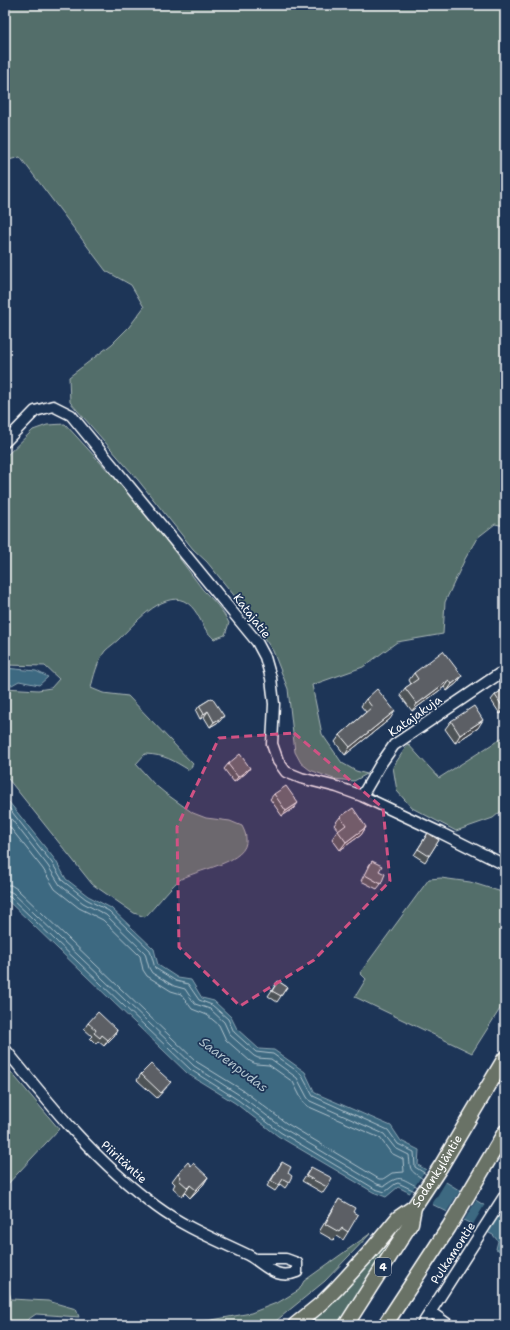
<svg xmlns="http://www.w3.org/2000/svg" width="510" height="1330" font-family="'Shantell Sans',sans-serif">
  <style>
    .green { fill: #536e6b; stroke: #a9b6b5 }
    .water { fill: #3d6981; stroke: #8ba5b3 }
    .pier { fill: #1d3557 }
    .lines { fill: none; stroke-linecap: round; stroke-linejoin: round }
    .shore { stroke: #b1c3cd; stroke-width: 1 }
    .minor-casing { stroke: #fff; stroke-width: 13 }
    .highway-casing { stroke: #fff; stroke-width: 17 }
    .minor { stroke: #1d3557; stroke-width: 10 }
    .highway { stroke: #697266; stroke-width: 14 }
    .wall { fill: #4e5257; stroke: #fff }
    .shaded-wall { fill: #404247; stroke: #fff }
    .building { fill: #5b5f65; stroke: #fff }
    .marked { fill: #d15284; fill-opacity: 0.2; stroke: #d15284; stroke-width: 3; stroke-dasharray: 8 5; stroke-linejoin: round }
    .labels { text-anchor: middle; stroke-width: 3.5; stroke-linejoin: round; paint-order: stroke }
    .shield { fill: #1d3557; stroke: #bbc2cd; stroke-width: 1 }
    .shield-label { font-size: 11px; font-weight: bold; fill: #fff }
    .street-label { font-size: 12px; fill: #fff; stroke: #1d3557 }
    .water-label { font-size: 13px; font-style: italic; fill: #b1c3cd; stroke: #1d3557 }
  </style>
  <rect width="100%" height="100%" fill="#1d3557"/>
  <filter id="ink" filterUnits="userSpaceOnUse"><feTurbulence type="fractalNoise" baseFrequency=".025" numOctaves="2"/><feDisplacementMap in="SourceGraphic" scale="8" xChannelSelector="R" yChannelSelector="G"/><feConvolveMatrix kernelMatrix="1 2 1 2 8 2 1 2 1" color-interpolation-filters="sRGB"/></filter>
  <g filter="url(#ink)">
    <path class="green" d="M5 5H505V526L495 524 477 538 465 559 445 602 443 634 397 642 363 667 312 685 322 734 342 763 356 771 367 774 354 781 334 779 310 770 301 763 295 752 288 689 273 651 241 604 207 562 193 549 138 480 70 402 69 377 112 344 129 327 144 307 131 285 106 271 20 157 5 161Z
      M65 424 143 509 203 590C214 601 222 609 229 623L225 635 214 639C211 636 208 633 206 630 199 619 196 607 184 601 162 591 132 626 119 639 115 643 109 647 105 651 98 660 93 678 91 688L103 693 128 696 193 764 189 770C172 760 166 755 145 754L136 764 154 784 165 793 193 813 206 818 230 821 242 826C244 830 246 834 246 838 250 864 194 869 178 881 168 890 155 907 145 917L134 913 92 884 5 775V688L38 690 51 688 59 679 45 666 5 665V457L33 430 47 425Z
      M505 736V808L493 818 456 831 412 808 397 791 393 767 408 744 439 778Z
      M441 878 470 882 505 893V1001L472 1053 355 997 366 979 360 973 429 879Z
      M5 1065 59 1129 5 1187Z
      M371 1233 325 1281 271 1325H184L251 1313 279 1302 299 1290 304 1281Z
      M391 1234 397 1238 340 1325H308L326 1306Z
      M5 1276 11 1299 48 1301 76 1309 79 1317 36 1314 20 1325H5Z"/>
    <path class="water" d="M5 668 36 671 48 677 39 685 19 681 12 685 5 684Z
      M5 797 56 861 66 879 88 896 111 908 154 949 158 965 178 978 191 980 202 998 214 1001 231 1017 237 1029 259 1049 274 1050 305 1072 315 1093 391 1126 401 1141 419 1150 418 1165 505 1218V1253L496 1249 498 1241 493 1235 398 1187 386 1197 373 1192 278 1136 235 1103 188 1074 5 898Z"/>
    <path class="pier" d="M427 1168 447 1180 431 1206 409 1195Z
      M461 1189 477 1199 463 1222 446 1213Z
      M485 1204 500 1213 488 1234 472 1226Z"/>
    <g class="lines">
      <path class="shore" d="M5 803 52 863 63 881 86 899 109 911 150 950 155 968 176 981 188 984 199 1000 212 1005 228 1019 234 1032 256 1052 273 1054 301 1074 313 1096 388 1130 398 1144 414 1152 415 1167 426 1174
        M5 811 48 866 60 885 83 903 106 915 145 953 149 968 152 973 174 986 185 989 195 1004 210 1009 224 1022 230 1035 254 1056 258 1058 271 1059 297 1078 307 1097 310 1101 384 1134 395 1148 409 1155C411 1171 408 1169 423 1179
        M5 821 43 869 55 889 79 908 103 920 140 956 143 970 147 976 171 991 181 994 192 1009 207 1015 219 1025 226 1040 250 1061 256 1064 269 1065 293 1082 302 1100 307 1106 380 1138 391 1153 403 1159 404 1172 392 1173 383 1179H379L286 1123 244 1091 197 1062 17 889 11 885H5
        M5 891H9L13 893 194 1066 241 1096 283 1128 377 1184 384 1186C401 1174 400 1178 418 1187
        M5 896 10 897 191 1070 238 1100 280 1132 375 1189 385 1192 395 1184 398 1183 415 1191"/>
      <g class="minor-casing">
        <path id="minor" d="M5 442 35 411 53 406 71 415 257 642 265 657 271 678 274 704 272 744 278 761 286 772 301 778 337 787 362 796 441 833 505 865
          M362 796 380 765 394 745 499 674
          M5 1049C51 1106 97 1163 157 1207 184 1227 217 1240 248 1255 265 1264 276 1281 297 1272V1263L286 1259H255
          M431 1311 435 1315 449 1325
          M422 1325 505 1195"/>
      </g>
      <g class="highway-casing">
        <g id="highway">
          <path d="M295 1325 322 1303 337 1288 369 1253 398 1218 414 1207"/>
          <path id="s1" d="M346 1325 411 1223 414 1207 441 1166 505 1058"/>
          <path d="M385 1325 449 1227 505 1132"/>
        </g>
      </g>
      <use href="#minor" class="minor"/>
      <use href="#highway" class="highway"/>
    </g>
    <path class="wall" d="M414 673 462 676 457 683 447 691 444 687 412 711 400 695 405 688 411 684 409 680Z
      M505 688V711L500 714 491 700 495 695Z
      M212 698 220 721 210 727 204 717 200 719 196 711 199 706Z
      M366 699 390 719 345 755 335 742 340 735 366 712 361 706Z
      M451 721 478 728 455 743 445 729Z
      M228 764 250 768 246 773 234 782 224 769Z
      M274 794 294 808 282 816 270 799Z
      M340 817 366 827 361 835 340 850 332 839 338 830 334 825Z
      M428 833 439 840 425 862 414 855Z
      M372 861 379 871 381 884 377 889 361 881 368 867Z
      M278 981 287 987 277 1002 268 996Z
      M88 1023 117 1030 114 1036 104 1046 98 1041 96 1044 90 1038 92 1036 84 1029Z
      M141 1074 167 1087 157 1098 137 1080Z
      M282 1162 288 1173 289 1182 285 1188 280 1184 275 1191 267 1186Z
      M191 1166 208 1177 203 1185 190 1198 185 1193 182 1196 173 1188 175 1184 172 1181 178 1173Z
      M311 1167 327 1187 323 1193 302 1181Z
      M339 1199 353 1212 348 1232 343 1240 337 1236 333 1240 319 1232 334 1207Z"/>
    <path class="shaded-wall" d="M462 676 457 683 447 691 452 684Z
      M449 680 444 687 412 711 417 704Z
      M505 708V711L500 714 504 709Z
      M208 711 204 717 200 719 204 714Z
      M395 711 390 719 345 755 350 747Z
      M224 716 220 721 210 727 214 722Z
      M483 720 478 728 455 743 460 735Z
      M250 768 246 773 234 782 238 777Z
      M298 803 294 808 282 816 286 811Z
      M366 827 361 835 340 850 346 842Z
      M117 1030 114 1036 104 1046 108 1040Z
      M208 1177 203 1185 190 1198 196 1190Z
      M190 1185 185 1193 182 1196 188 1188Z"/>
    <path class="building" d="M443 651 462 676 452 684 449 680 417 704 405 688 418 679 414 673Z
      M505 688V708L504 709 495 695Z
      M377 689 395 711 350 747 340 735 372 707 366 699Z
      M212 698 224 716 214 722 208 711 204 714 199 706Z
      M474 706 483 720 460 735 451 721Z
      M240 754 250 768 238 777 228 764Z
      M286 786 298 803 286 811 274 794Z
      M353 808 366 827 346 842 338 831 346 825 340 817Z
      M428 833 439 840 429 856 418 849Z
      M372 861 382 866 379 871 385 874 381 884 365 875Z
      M278 981 287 987 281 996 272 991Z
      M98 1012 117 1030 108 1040 102 1035 100 1038 94 1033 96 1030 88 1023Z
      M151 1064 171 1082 161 1093 141 1074Z
      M188 1162 191 1166 193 1163 208 1177 196 1190 190 1185 188 1188 179 1180 181 1177 178 1173Z
      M282 1162 291 1167 288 1173 292 1176 289 1182 283 1179 279 1185 271 1181Z
      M311 1167 332 1178 327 1187 306 1176Z
      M339 1199 355 1208 353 1212 358 1215 348 1232 342 1228 339 1232 325 1224Z"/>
  </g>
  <path class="marked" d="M294 733 383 808 390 881 314 960 240 1006 179 947 177 827 219 738Z"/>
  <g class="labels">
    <rect class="shield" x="375" y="1258" width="16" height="18" rx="3"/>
    <g class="shield-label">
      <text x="383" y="1271">4</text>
    </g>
    <g class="street-label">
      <text transform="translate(252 616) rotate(52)" y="4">Katajatie</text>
      <text transform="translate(415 716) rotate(-35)" y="4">Katajakuja</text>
      <text transform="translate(124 1162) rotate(42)" y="4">Piiritäntie</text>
      <text dy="4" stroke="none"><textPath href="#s1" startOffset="180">Sodankyläntie</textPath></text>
      <text transform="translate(453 1253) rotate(-57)" y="4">Pulkamontie</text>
    </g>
    <g class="water-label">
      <text transform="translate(234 1064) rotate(37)" y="5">Saarenpudas</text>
    </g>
  </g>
  <rect width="510" height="1330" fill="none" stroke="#1d3557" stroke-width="20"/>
  <rect x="10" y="10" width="490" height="1310" fill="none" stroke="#fff" stroke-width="1.5" filter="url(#ink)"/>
</svg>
